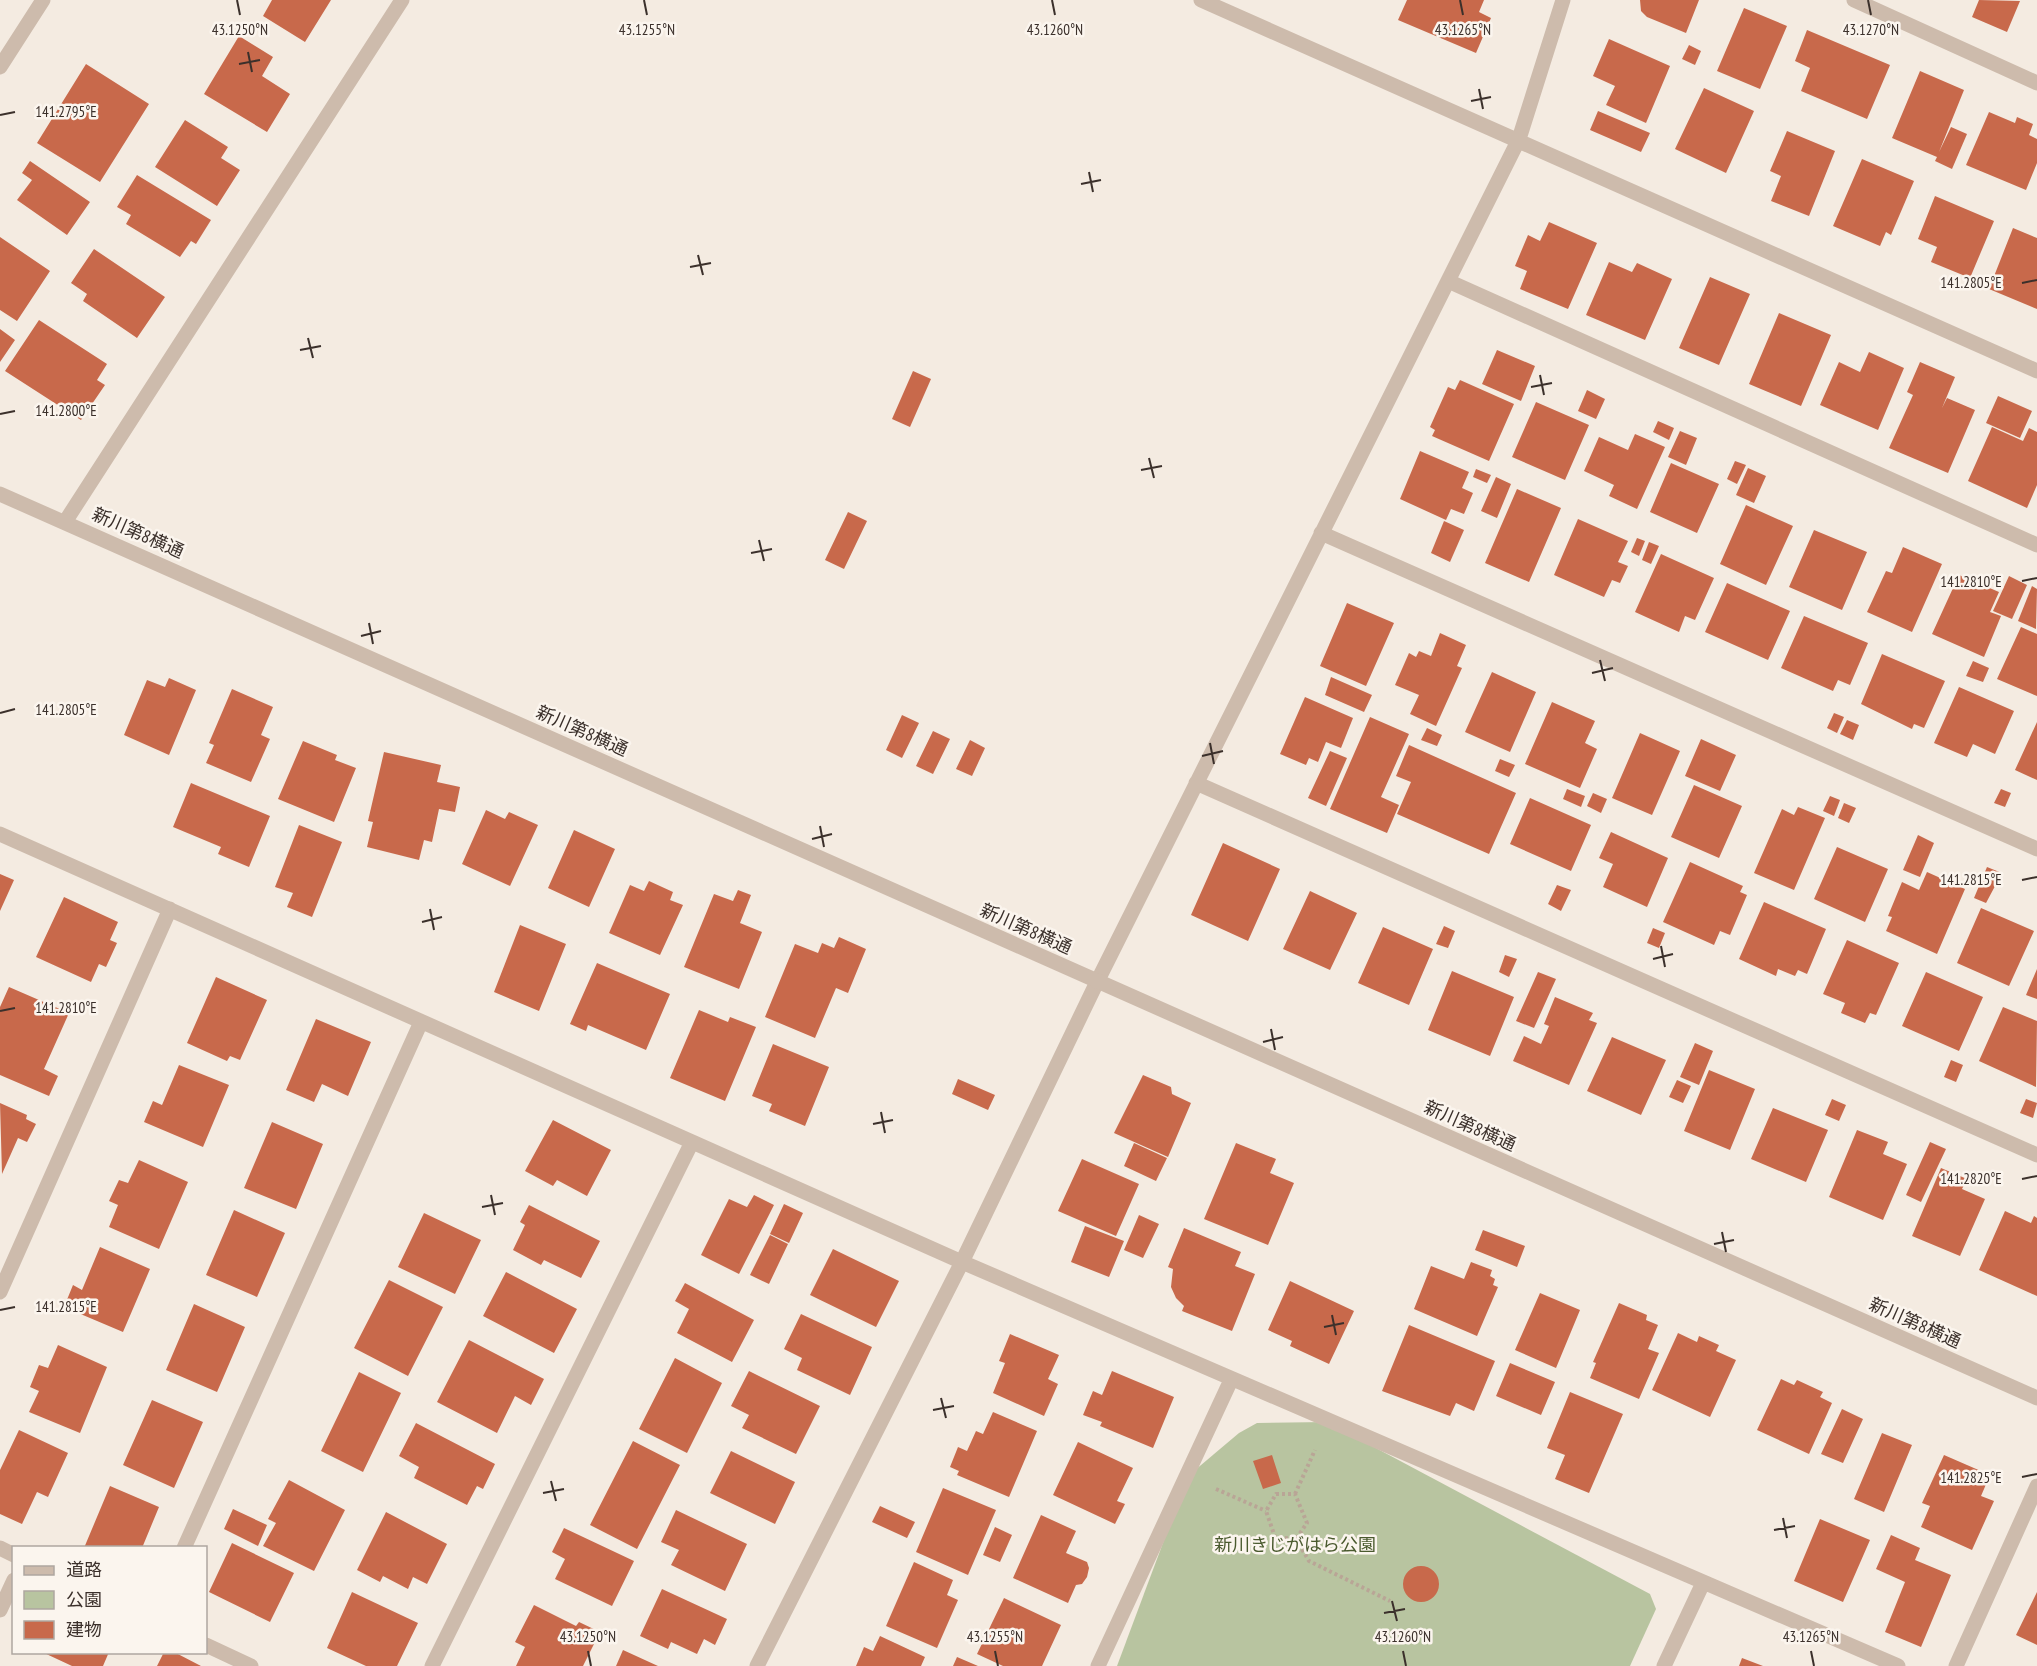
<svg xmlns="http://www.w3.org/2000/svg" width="2037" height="1666" font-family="'PT Sans Narrow','Noto Sans JP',sans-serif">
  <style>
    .green { fill: #b8c4a0 }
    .building { fill: #c8694b }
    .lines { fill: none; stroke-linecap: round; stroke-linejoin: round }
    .path { stroke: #b9a596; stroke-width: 4; stroke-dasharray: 3 3; stroke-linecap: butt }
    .minor { stroke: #cdbbac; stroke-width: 15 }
    .tertiary { stroke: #cdbbac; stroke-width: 15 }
    .ticks { fill: none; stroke: #3b302b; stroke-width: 2 }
    .labels { text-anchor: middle; stroke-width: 5; stroke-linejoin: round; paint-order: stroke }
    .street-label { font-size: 18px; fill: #3b302b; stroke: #fbf5ee }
    .park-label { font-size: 18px; fill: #4a5a2e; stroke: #fbf5ee }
    .ticks-label { font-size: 15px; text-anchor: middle; fill: #3b302b; stroke: #fbf5ee; stroke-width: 5; stroke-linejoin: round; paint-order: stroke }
  </style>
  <rect width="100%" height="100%" fill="#f4ebe1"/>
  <path class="green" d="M1327 1422 1650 1594 1656 1609 1630 1666H1117L1188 1476 1239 1433 1257 1423Z"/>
  <path class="building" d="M272 0H331L305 42 263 16Z
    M1407 0H1484L1479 12 1491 18 1476 53 1398 20Z
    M1640 0H1699L1686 33 1647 17 1641 11Z
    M1979 0 2020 1 2007 32 1972 17Z
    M1744 8 1787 26 1760 89 1717 71Z
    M1807 30 1890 65 1867 119 1801 91 1810 68 1795 61Z
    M239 36 273 57 262 76 290 94 267 132 204 94Z
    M1609 39 1670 66 1646 123 1606 105 1615 86 1593 76Z
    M1689 45 1701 51 1695 65 1682 59Z
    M86 64 149 104 100 182 37 143Z
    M1920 71 1964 90 1939 152 1951 127 1967 134 1952 169 1935 161 1937 157 1892 138Z
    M1704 88 1754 111 1726 173 1675 149Z
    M1598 111 1650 133 1641 152 1590 130Z
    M1989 112 2015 123 2017 117 2033 124 2029 135 2037 139V163L2026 190 1966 165Z
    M185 120 228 147 221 158 240 170 217 206 155 167Z
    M1787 131 1835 151 1809 216 1771 201 1781 176 1770 171Z
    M1862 159 1914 181 1891 235 1886 232 1880 246 1833 226Z
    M30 161 90 202 67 235 17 200 32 180 22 173Z
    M137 175 211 220 196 244 191 241 180 257 126 224 131 215 117 207Z
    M1935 196 1994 221 1970 278 1931 262 1937 247 1918 239Z
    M1549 222 1597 243 1568 309 1520 289 1527 271 1515 266 1528 235 1540 241Z
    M2013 228 2037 238V309L1989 289Z
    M0 237 50 271 17 321 0 310Z
    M94 249 165 297 137 338 83 301 87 294 71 283Z
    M1609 262 1632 272 1637 263 1672 279 1645 340 1586 315Z
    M1710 277 1750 294 1719 365 1679 348Z
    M1779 313 1831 335 1801 406 1749 384Z
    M39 320 107 364 97 380 105 385 81 420 5 371Z
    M0 329 15 340 0 362Z
    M1497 350 1535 366 1521 401 1482 384Z
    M1869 352 1904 368 1878 430 1820 405 1839 362 1860 372Z
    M1920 362 1955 377 1942 408 1947 398 1975 410 1948 473 1889 448 1913 395 1907 392Z
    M913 371 931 379 910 427 892 419Z
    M1460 380 1514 404 1489 461 1432 436 1435 430 1430 427 1448 387 1455 390Z
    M1587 390 1605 399 1596 419 1578 411Z
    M1998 396 2032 411 2020 438 1986 423Z
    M1536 402 1589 425 1565 480 1512 457Z
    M1658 421 1674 428 1669 440 1653 432Z
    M1992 427 2023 441 2029 428 2037 432V485L2027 508 1968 481Z
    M1680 431 1697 438 1686 465 1668 457Z
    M1635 434 1665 447 1637 509 1609 496 1614 485 1584 471 1599 437 1628 450Z
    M1420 451 1469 472 1462 488 1473 493 1464 514 1451 509 1446 520 1400 499Z
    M1735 461 1746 465 1737 484 1727 479Z
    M1671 463 1719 484 1697 533 1650 512Z
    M1748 468 1766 476 1754 503 1736 495Z
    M1476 469 1491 475 1487 483 1473 477Z
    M1496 477 1511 484 1497 518 1481 511Z
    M1517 489 1561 508 1529 582 1485 563Z
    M1746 505 1793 526 1766 585 1720 564Z
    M848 512 867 521 844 569 825 560Z
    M1578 519 1628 541 1618 562 1628 566 1620 583 1612 580 1604 597 1554 575Z
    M1444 521 1464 530 1450 562 1431 553Z
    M1814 530 1867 552 1842 610 1789 587Z
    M1637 538 1645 541 1639 556 1631 552Z
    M1649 542 1659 546 1651 564 1642 560Z
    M1903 547 1942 564 1912 632 1867 612 1886 571 1892 573Z
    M1661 554 1714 578 1695 620 1685 616 1679 632 1635 612Z
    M1959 575 1999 592 1990 612 2001 616 1984 657 1932 634Z
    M2009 576 2027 585 2012 619 1993 611Z
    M1727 583 1790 611 1768 660 1705 632Z
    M2032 586 2037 589 2036 629 2018 621Z
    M1347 603 1394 623 1366 686 1320 666Z
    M1804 616 1868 643 1850 685 1838 680 1833 691 1781 668Z
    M2021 627 2037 634V696L1997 679Z
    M1440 633 1466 645 1457 666 1462 668 1436 726 1410 714 1419 695 1395 685 1409 653 1416 657 1419 651 1431 656Z
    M1882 654 1945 681 1924 728 1914 724 1912 729 1861 704Z
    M1973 661 1989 668 1983 682 1966 676Z
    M1492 672 1536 692 1510 752 1465 732Z
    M1331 677 1372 695 1364 712 1325 695Z
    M169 678 196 690 169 755 124 735 147 680 165 687Z
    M1959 687 2014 711 1995 754 1973 744 1967 757 1934 743Z
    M232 689 273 707 261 735 270 739 251 782 206 763 214 745 209 743Z
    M1305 697 1353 718 1341 748 1326 742 1318 762 1309 758 1306 765 1280 754Z
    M1552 702 1595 721 1585 743 1597 749 1580 788 1525 764Z
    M1834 713 1844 717 1837 733 1827 728Z
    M902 715 919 723 902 758 886 750Z
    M1370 717 1409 734 1381 797 1399 805 1387 833 1330 809Z
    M1847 720 1859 725 1853 740 1840 734Z
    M2037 722V780L2015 770Z
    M1427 728 1442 735 1437 746 1421 740Z
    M933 731 950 739 933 774 916 766Z
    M1640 733 1680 751 1652 815 1612 798Z
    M1701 739 1736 755 1720 791 1685 776Z
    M970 740 985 748 972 776 956 769Z
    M303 741 337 755 335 760 356 768 334 822 278 799Z
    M1409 745 1516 793 1489 854 1397 814 1411 782 1396 776Z
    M1330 751 1347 758 1326 806 1308 798Z
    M384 752 441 765 437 782 460 787 455 812 439 809 432 842 424 840 419 860 367 847 373 822 368 821Z
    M1500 759 1515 765 1509 777 1495 771Z
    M191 783 270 816 249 867 218 854 221 847 173 827Z
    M1694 785 1742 806 1719 858 1671 837Z
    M1567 789 1585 796 1581 807 1563 799Z
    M2001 789 2011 793 2005 807 1994 803Z
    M1593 793 1607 799 1601 813 1587 806Z
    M1830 796 1840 800 1834 816 1823 811Z
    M1530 798 1591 825 1571 871 1510 844Z
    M1844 803 1856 808 1849 823 1838 818Z
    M1798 807 1825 818 1794 890 1754 873 1782 809 1794 815Z
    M486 810 505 819 509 812 538 825 510 886 462 864Z
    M299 825 342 842 312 917 287 907 293 893 275 887Z
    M574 830 615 849 589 907 548 888Z
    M1611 832 1668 858 1647 907 1603 887 1613 864 1599 858Z
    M1918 835 1934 843 1920 877 1903 870Z
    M1223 843 1280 869 1248 941 1191 915Z
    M1837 847 1888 869 1865 922 1814 899Z
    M1690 862 1743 886 1740 892 1747 895 1730 935 1720 931 1714 945 1663 922Z
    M1987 867 2002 873 1986 903 1974 898Z
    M1927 872 1965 889 1937 954 1886 931 1892 917 1888 916 1902 882 1919 890Z
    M0 874 14 880 0 911Z
    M649 881 673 892 670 900 683 905 660 955 609 933 630 885 644 891Z
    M1557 885 1571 890 1561 911 1548 904Z
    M738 890 751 895 740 923 762 932 739 989 684 967 714 894 733 901Z
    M1310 891 1357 913 1330 970 1283 949Z
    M64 897 118 922 110 940 117 943 106 967 99 964 91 982 36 957Z
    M1764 902 1826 929 1807 974 1798 970 1795 976 1778 969 1776 976 1739 959Z
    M1981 908 2034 931 2009 986 1957 963Z
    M520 925 566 944 539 1011 494 992Z
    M1444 926 1455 931 1448 948 1436 944Z
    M1383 927 1433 949 1409 1005 1358 983Z
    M1653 928 1665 933 1659 948 1647 943Z
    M839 937 866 949 848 993 836 988 815 1038 765 1017 795 944 818 953 822 943 834 948Z
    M1847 940 1899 963 1876 1015 1870 1013 1865 1023 1841 1013 1845 1003 1823 994Z
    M1505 955 1517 959 1509 977 1499 972Z
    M597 963 670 994 646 1050 588 1025 586 1031 570 1024Z
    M2037 969V999L2026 995Z
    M1452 971 1514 997 1490 1056 1428 1030Z
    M1538 972 1556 979 1534 1028 1516 1021Z
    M1926 972 1983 997 1959 1051 1902 1026Z
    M216 977 267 1000 240 1060 230 1056 227 1061 187 1043Z
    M9 987 69 1013 44 1069 58 1076 49 1096 0 1075V1007Z
    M1555 997 1593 1013 1589 1020 1597 1023 1569 1085 1513 1061 1524 1036 1541 1044 1549 1026 1544 1024Z
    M2003 1007 2037 1021 2036 1087 1979 1061Z
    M699 1010 728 1022 730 1017 756 1027 725 1101 670 1078Z
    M316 1019 371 1042 348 1096 322 1084 314 1102 286 1090Z
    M1612 1037 1666 1060 1641 1115 1587 1091Z
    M1695 1043 1713 1051 1699 1085 1680 1077Z
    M773 1044 829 1067 805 1126 769 1111 772 1104 752 1096Z
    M1951 1060 1963 1065 1956 1082 1944 1077Z
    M179 1065 229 1085 203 1147 144 1122 153 1101 162 1105Z
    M1709 1070 1755 1089 1730 1150 1684 1131Z
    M1143 1075 1171 1087 1172 1094 1191 1103 1168 1157 1114 1133Z
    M958 1079 995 1095 988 1110 952 1094Z
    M1677 1080 1691 1086 1683 1103 1669 1097Z
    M1832 1099 1846 1105 1839 1121 1825 1115Z
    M2026 1099 2037 1103 2033 1118 2020 1113Z
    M0 1103 27 1115 26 1119 36 1124 27 1142 18 1138 2 1174Z
    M1773 1108 1828 1130 1806 1182 1751 1159Z
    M553 1120 611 1150 587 1196 557 1180 553 1186 525 1171Z
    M272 1122 323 1144 296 1209 244 1188Z
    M1857 1130 1888 1142 1883 1154 1907 1164 1883 1220 1829 1197Z
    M1930 1142 1946 1149 1921 1202 1906 1195Z
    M1134 1143 1167 1158 1156 1181 1124 1166Z
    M1236 1143 1276 1159 1270 1173 1294 1183 1268 1245 1204 1219Z
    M1082 1159 1139 1184 1116 1236 1058 1211Z
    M139 1160 188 1182 159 1249 109 1227 118 1205 109 1201 119 1180 128 1183Z
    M1941 1168 1967 1179 1962 1189 1985 1199 1960 1256 1912 1236Z
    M754 1195 774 1205 739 1274 701 1255 729 1199 747 1207Z
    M784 1204 803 1213 789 1243 770 1234Z
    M529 1205 600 1241 581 1278 544 1260 541 1265 513 1250 525 1225 520 1222Z
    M234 1210 285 1233 257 1297 206 1275Z
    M2005 1211 2031 1223 2034 1216 2037 1218V1296L1979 1270Z
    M424 1213 481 1240 455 1294 398 1267Z
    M1139 1215 1159 1224 1143 1258 1124 1250Z
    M1085 1226 1124 1241 1109 1277 1071 1262Z
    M1184 1228 1241 1252 1235 1266 1255 1274 1232 1331 1182 1311 1184 1306 1176 1298 1171 1287 1173 1269 1168 1267Z
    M1483 1230 1525 1246 1517 1267 1475 1250Z
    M770 1235 788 1244 769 1284 750 1275Z
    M100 1247 150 1269 123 1332 64 1307 73 1285 82 1290Z
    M833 1249 899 1281 876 1327 810 1295Z
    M1471 1262 1492 1270 1490 1276 1495 1279 1493 1285 1498 1287 1477 1336 1414 1309 1431 1266 1464 1279Z
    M506 1272 577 1309 554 1353 483 1316Z
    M389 1280 443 1307 408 1376 354 1348Z
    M1290 1281 1354 1311 1329 1364 1290 1346 1292 1341 1268 1330Z
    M685 1283 754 1320 732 1362 677 1333 689 1309 675 1301Z
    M1540 1293 1580 1310 1556 1368 1515 1350Z
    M1619 1303 1647 1315 1646 1320 1658 1325 1648 1349 1659 1353 1639 1399 1590 1378 1596 1363 1593 1362Z
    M194 1304 245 1327 217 1392 166 1370Z
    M801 1314 872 1347 850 1395 797 1370 802 1358 784 1349Z
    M1409 1325 1495 1361 1474 1411 1456 1403 1450 1416 1382 1391Z
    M1678 1333 1697 1342 1699 1336 1719 1345 1716 1351 1736 1360 1710 1417 1652 1390Z
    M1010 1334 1059 1355 1048 1379 1058 1384 1044 1416 993 1393 1005 1363 999 1361Z
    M469 1340 544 1379 531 1405 515 1396 497 1433 437 1402Z
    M58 1345 107 1367 80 1433 29 1412 39 1391 30 1387 39 1365 48 1368Z
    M675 1358 722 1383 687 1453 639 1429Z
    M1510 1363 1555 1382 1541 1415 1496 1396Z
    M749 1371 820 1406 796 1454 742 1428 749 1415 731 1406Z
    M1112 1371 1174 1397 1153 1448 1100 1426 1102 1422 1083 1415 1093 1391 1102 1395Z
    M359 1372 401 1393 363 1472 321 1451Z
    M1781 1379 1794 1385 1797 1380 1823 1392 1820 1397 1832 1403 1809 1454 1757 1430Z
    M1570 1392 1623 1414 1589 1493 1555 1479 1565 1455 1547 1448Z
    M152 1400 203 1422 174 1488 123 1465Z
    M1842 1409 1863 1419 1843 1463 1821 1454Z
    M993 1412 1037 1431 1009 1497 957 1475 959 1471 950 1467 958 1447 967 1451 976 1431 983 1434Z
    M416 1423 495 1464 483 1489 477 1486 467 1505 414 1478 419 1467 399 1456Z
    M19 1430 68 1453 48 1497 37 1492 22 1524 0 1514V1470Z
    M1882 1433 1912 1445 1884 1512 1854 1499Z
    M633 1441 680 1465 637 1549 590 1525Z
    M1078 1442 1133 1468 1117 1501 1125 1504 1115 1524 1053 1495Z
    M731 1451 795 1482 775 1524 710 1493Z
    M1272 1455 1281 1483 1263 1489 1253 1461Z
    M1944 1455 1990 1475 1981 1496 1994 1501 1972 1550 1921 1527 1930 1506 1922 1503Z
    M289 1480 345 1510 314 1571 263 1546 276 1523 268 1519Z
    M110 1486 159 1507 142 1548H84Z
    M943 1488 996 1510 968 1575 916 1552Z
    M880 1506 915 1522 907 1538 872 1522Z
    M233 1509 267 1525 258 1546 224 1529Z
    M676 1510 747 1544 725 1591 671 1565 679 1550 661 1542Z
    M386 1512 447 1544 427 1584 413 1577 408 1589 383 1576 380 1582 357 1570Z
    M1041 1515 1076 1531 1066 1553 1087 1562 1089 1568 1087 1577 1082 1584 1076 1585 1068 1603 1013 1578Z
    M1820 1519 1870 1540 1843 1602 1794 1581Z
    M995 1527 1012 1535 1000 1562 983 1555Z
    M564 1528 634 1561 612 1606 555 1579 565 1559 552 1552Z
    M1891 1535 1920 1548 1915 1560 1951 1575 1921 1647 1885 1632 1905 1582 1876 1569Z
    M232 1543 294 1573 270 1622 209 1592Z
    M914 1562 953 1580 947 1595 958 1600 937 1648 886 1626Z
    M1403 1584a18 18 0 1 1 36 0a18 18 0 1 1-36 0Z
    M662 1589 727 1619 715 1645 704 1639 697 1654 671 1642 668 1649 640 1636Z
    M352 1592 418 1623 397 1666H366L327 1648Z
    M2037 1592V1645L2016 1635Z
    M1004 1598 1061 1625 1042 1666H1003L977 1654Z
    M534 1605 576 1626 579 1622 600 1632 583 1666H516L525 1647 515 1642Z
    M880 1636 925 1657 921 1666H856L864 1647 873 1651Z
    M623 1650 658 1666H616Z
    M42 1652H109L103 1666H72Z
    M164 1652H174L201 1666H157Z
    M957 1657 978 1666H953Z
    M1742 1658 1763 1666H1739Z"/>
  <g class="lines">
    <path class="path" d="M1216 1489 1266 1511
      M1276 1494H1295L1307 1523 1296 1539 1275 1537 1266 1511Z
      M1295 1494 1315 1450
      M1296 1539 1309 1561 1390 1601"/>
    <path class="minor" d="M1201 0 2037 371
      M1854 0 2037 83
      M0 67 43 0
      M1448 281 2037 545
      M65 522 402 0
      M1321 533 2037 849
      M1196 783 2037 1155
      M0 834 962 1262 1898 1666
      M0 1292 170 909
      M0 1548 14 1555
      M184 1548 421 1022
      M0 1610 14 1580
      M206 1645 251 1666
      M432 1666 692 1142
      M757 1666 962 1262 1097 982 1519 139 1563 0
      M1098 1666 1231 1380
      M1664 1666 1703 1583
      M1956 1666 2037 1486"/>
    <path class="tertiary" d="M0 494 2037 1398"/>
  </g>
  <path class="ticks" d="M237 0 240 15M644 0 647 15M1052 0 1055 15M1460 0 1463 15M1868 0 1871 15M248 52 252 72M239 64 260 60M1479 89 1483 109M1471 101 1491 97M0 115 15 112M1089 172 1093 192M1081 184 1101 180M698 255 703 275M690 267 711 263M2022 283 2037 280M308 338 313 358M300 350 321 346M1540 375 1544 395M1531 387 1552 383M0 414 15 411M1149 458 1154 478M1141 470 1162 466M759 540 764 561M751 553 772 549M2022 581 2037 578M369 623 373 644M361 636 381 631M1600 660 1605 681M1592 673 1613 668M0 713 15 709M1210 743 1214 764M1202 756 1223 751M820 826 824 847M812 839 832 834M2022 880 2037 877M430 909 434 930M422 922 442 917M1661 946 1665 967M1653 959 1673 954M0 1011 15 1008M1271 1029 1275 1050M1263 1042 1283 1037M881 1112 885 1133M873 1124 893 1120M2022 1179 2037 1176M491 1195 495 1215M482 1207 503 1203M1722 1232 1726 1252M1714 1244 1734 1240M0 1310 15 1307M1332 1315 1336 1335M1324 1327 1344 1323M941 1398 946 1418M933 1410 954 1406M2022 1477 2037 1474M551 1481 556 1501M543 1493 564 1489M1783 1518 1787 1538M1774 1530 1795 1526M1392 1601 1397 1621M1384 1613 1405 1609M588 1651 591 1666M995 1651 998 1666M1403 1651 1406 1666M1811 1651 1814 1666"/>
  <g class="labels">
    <g class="street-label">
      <text transform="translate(138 533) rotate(24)" y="6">新川第8横通</text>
      <text transform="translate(582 731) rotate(24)" y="6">新川第8横通</text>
      <text transform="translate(1026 929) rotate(24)" y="6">新川第8横通</text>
      <text transform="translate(1470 1126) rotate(24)" y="6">新川第8横通</text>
      <text transform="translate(1915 1323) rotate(24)" y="6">新川第8横通</text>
    </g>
    <g class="park-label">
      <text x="1295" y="1551">新川きじがはら公園</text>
    </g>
  </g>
  <g class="ticks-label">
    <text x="240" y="35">43.1250°N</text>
    <text x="647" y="35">43.1255°N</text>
    <text x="1055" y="35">43.1260°N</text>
    <text x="1463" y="35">43.1265°N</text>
    <text x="1871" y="35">43.1270°N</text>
    <text x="66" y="117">141.2795°E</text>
    <text x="1971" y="288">141.2805°E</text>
    <text x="66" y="416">141.2800°E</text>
    <text x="1971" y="587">141.2810°E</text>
    <text x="66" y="715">141.2805°E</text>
    <text x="1971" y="885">141.2815°E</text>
    <text x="66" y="1013">141.2810°E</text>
    <text x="1971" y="1184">141.2820°E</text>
    <text x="66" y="1312">141.2815°E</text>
    <text x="1971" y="1483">141.2825°E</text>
    <text x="588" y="1642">43.1250°N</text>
    <text x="995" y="1642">43.1255°N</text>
    <text x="1403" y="1642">43.1260°N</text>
    <text x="1811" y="1642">43.1265°N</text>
  </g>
  <rect x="12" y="1546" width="195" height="108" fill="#fbf5ee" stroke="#aea6a0" stroke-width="1.5"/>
  <rect x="24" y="1566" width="30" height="9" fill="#cdbbac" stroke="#aea6a0" stroke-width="1.5"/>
  <text x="66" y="1576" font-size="18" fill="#3b302b">道路</text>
  <rect x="24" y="1591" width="30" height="18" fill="#b8c4a0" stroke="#aea6a0" stroke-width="1.5"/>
  <text x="66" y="1606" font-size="18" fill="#3b302b">公園</text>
  <rect x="24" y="1621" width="30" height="18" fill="#c8694b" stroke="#aea6a0" stroke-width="1.5"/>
  <text x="66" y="1636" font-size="18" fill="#3b302b">建物</text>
</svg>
